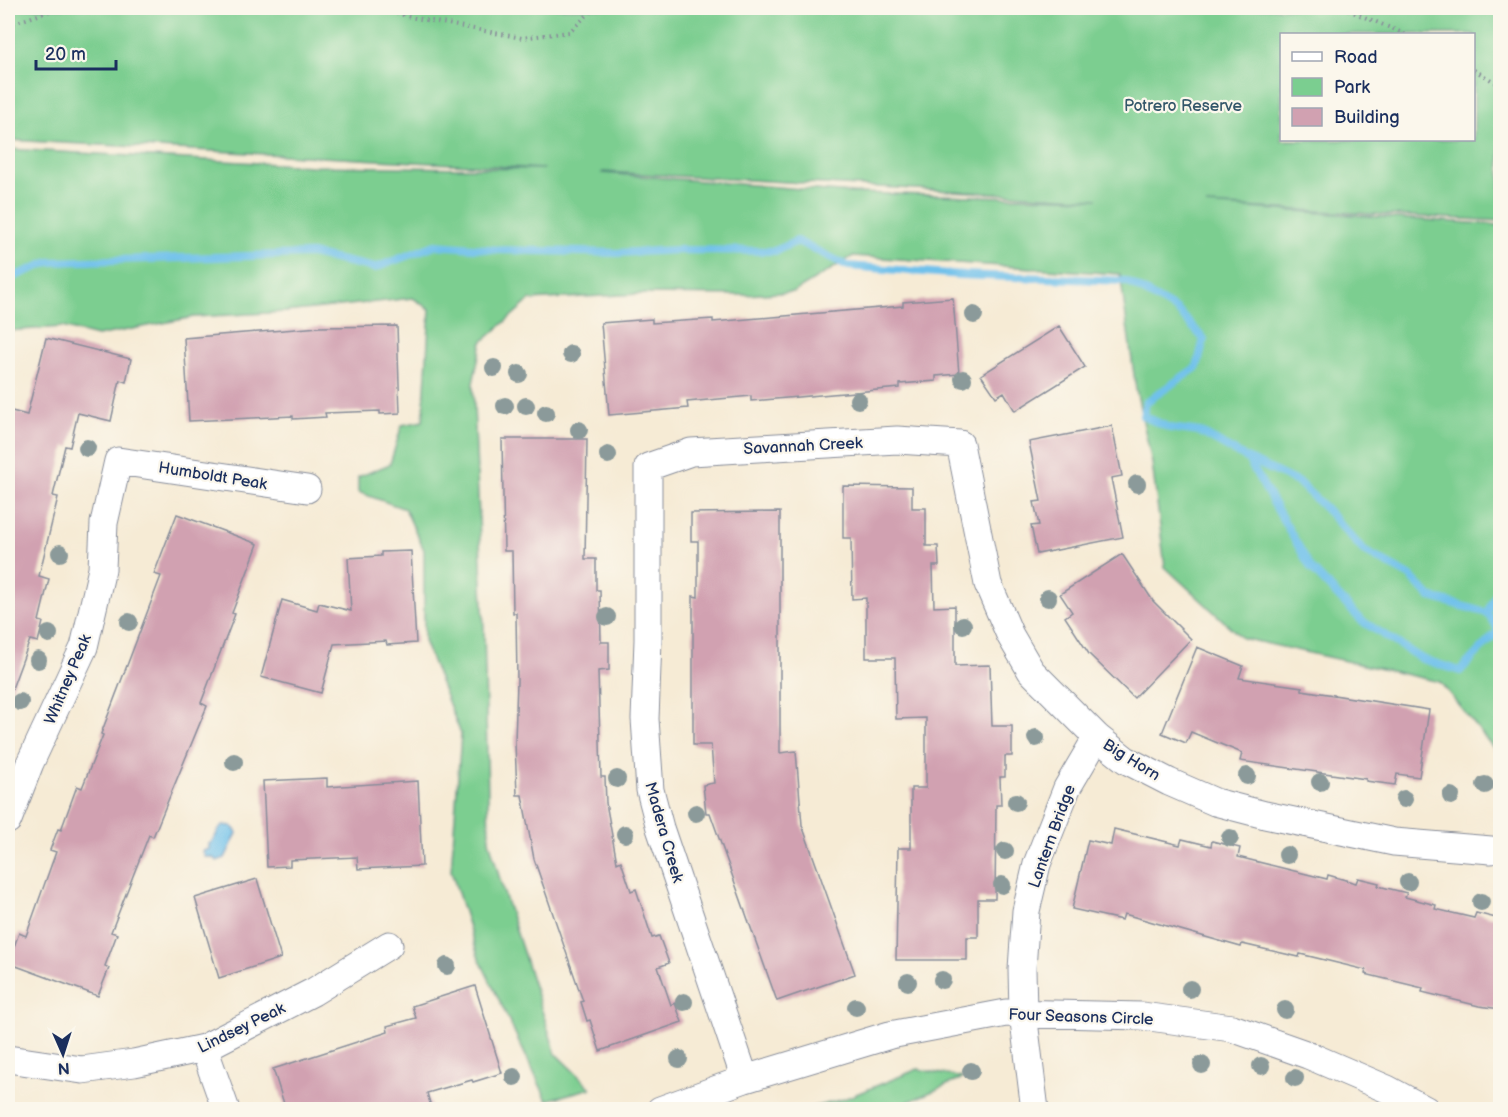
<svg xmlns="http://www.w3.org/2000/svg" width="1508" height="1117" font-family="'Balsamiq Sans',sans-serif">
  <style>
    .green { fill: #7bce90; stroke: #4b7e77; stroke-width: 1.5; fill-rule: evenodd }
    .water { fill: #70c1eb; stroke: #4678a4; stroke-width: 1.5 }
    .lines { fill: none; stroke-linecap: round; stroke-linejoin: round }
    .stream { stroke: #70c1eb; stroke-width: 8 }
    .building { fill: #d1a1b1 }
    .minor-casing { stroke: #888d9a; stroke-width: 29 }
    .path { stroke: #888d9a; stroke-width: 4; stroke-dasharray: 1.5 4.5; stroke-linecap: butt }
    .minor { stroke: #fff; stroke-width: 27 }
    .tree { fill: #8b9a9a }
    .labels { text-anchor: middle; stroke-width: 4.5; stroke-linejoin: round; paint-order: stroke }
    .park-label { font-size: 16px; fill: #33576a; stroke: #fbf7ec }
    .street-label { font-size: 16px; fill: #1b2f5e; stroke: #fbf7ec }
  </style>
  <rect width="100%" height="100%" fill="#fbf7ec"/>
  <filter id="ink" filterUnits="userSpaceOnUse"><feTurbulence type="fractalNoise" baseFrequency=".0167" numOctaves="2"/><feDisplacementMap in="SourceGraphic" scale="12" xChannelSelector="R" yChannelSelector="G"/><feConvolveMatrix kernelMatrix="1 2 1 2 8 2 1 2 1" color-interpolation-filters="sRGB"/></filter>
  <filter id="wash" filterUnits="userSpaceOnUse"><feTurbulence type="fractalNoise" baseFrequency=".008" numOctaves="4" result="noise"/><feDisplacementMap in="SourceGraphic" scale="24" xChannelSelector="R" yChannelSelector="G"/><feGaussianBlur stdDeviation="1.35" result="paint"/><feColorMatrix in="noise" values="0 0 0 0 0 0 0 0 0 0 0 0 0 0 0 0 0 1.4 0 .05"/><feComposite in="paint" operator="in"/></filter>
  <g filter="url(#wash)">
    <rect width="100%" height="100%" fill="#f6ebd5"/>
    <path class="green" d="M8 8H1500V221L1206 205 1500 225V756L1440 682 1242 638 1165 567 1152 463 1136 389 1120 274 853 256 794 292 745 295 639 294 530 300 482 342 473 383 484 629 489 840 503 890 556 1054 591 1088 547 1100 478 956 451 871 461 734 424 641V550L405 509 358 492V477L390 464 402 425 423 421 430 309 413 298 285 312 194 317 97 336 62 327 8 331V149L312 166 544 169 8 140ZM1282 34H1474V140H1282ZM602 173 603 172 1098 199 853 193Z
      M918 1069 963 1078 892 1109H806L844 1099Z"/>
    <path class="water" d="M223 825 232 826 237 833 225 858 217 861 212 857H205L203 851 209 849V844C217 839 216 830 223 825Z"/>
    <g class="lines">
      <path class="stream" d="M8 279 49 262 311 254 375 268 435 245 500 250 617 253 679 250 775 251 797 241 848 266 962 275 1126 281 1177 310 1204 339 1197 367 1146 402 1143 416 1170 428 1200 432 1248 459 1311 568 1362 621 1422 659 1460 671 1499 630
        M1249 459 1299 483 1327 510 1364 551 1410 576 1430 597 1487 613
        M1500 632 1487 613 1500 586"/>
    </g>
    <g id="blocks">
      <path class="building" d="M953 298 959 374 936 376V381L900 384V388L751 401V396L687 402 688 408 609 415 601 323 652 319V323L713 319V322L903 306V302Z
        M397 326 400 413 380 414V411L325 413 326 417 293 419V416L189 421 184 338 320 327Z
        M1059 326 1085 367 1015 411 1004 392 996 397 981 375Z
        M46 338 131 359 126 382 120 380 111 421 78 413 70 447 65 446 53 496 58 497 39 576 49 579 39 621 43 622 38 642 30 640 10 694H8V410L27 415Z
        M1112 426 1122 476 1111 478 1123 537 1037 554 1031 526 1039 525 1034 502 1041 501 1029 442Z
        M502 439H587L585 559H596V590H600L601 642H609V670L598 671 601 777H605L606 803 617 863 621 861 631 891 636 889 652 938 659 936 669 963 658 967 671 1005 675 1003 682 1022 600 1051 590 1020 587 1021 581 1002 583 1001 534 859 522 795H517L515 742 517 681 516 613H513L512 551H504Z
        M843 486 912 487V508H926V546H938L939 566H933L934 607 955 606V666L990 665 992 726H1012V756H1005V777H1000L1001 805H996L995 899H978V937H967V960H896L898 848H911V788H926V718L896 719 895 658H866V598L852 599 851 538H843Z
        M780 512V753L796 751 802 825 855 974 777 1001 710 813H706L703 785 714 783 711 745H693V596L698 597V541H691V513Z
        M177 514 258 544 232 613 235 614 201 703 207 706 153 837 149 835 111 932 117 934 105 966 109 968 98 996 8 963 19 933 26 936 56 852 50 850 58 829 61 830 77 786 82 788 103 735 101 734 161 576 154 574Z
        M411 551 416 643 387 645 386 641 334 644 321 693 261 677 282 600 317 610 319 603 351 611 348 558 381 556V552Z
        M1122 554 1153 601 1191 639 1134 698 1089 654 1065 617 1072 612 1060 594Z
        M1197 647 1243 666 1239 678 1302 687V690L1429 710 1419 777 1397 774 1395 785 1366 781V779L1240 761 1242 753 1191 732 1186 743 1162 733Z
        M327 778V787L418 781 422 866 358 869 357 857 290 860V866L267 867 263 781Z
        M1114 829 1180 845 1182 839 1211 846 1212 841 1240 848 1238 857 1327 879 1328 875 1356 883 1358 878 1379 883 1378 886 1407 893 1405 897 1436 905 1435 909 1474 918 1476 913 1500 919V1009L1479 1006 1422 992 1423 988 1365 974 1366 970 1300 954 1299 957 1242 944 1241 947 1124 914 1122 920 1072 909 1088 840 1111 845Z
        M257 879 281 958 219 978 195 898Z
        M475 986 502 1073 473 1082 472 1080 427 1093 432 1110H286L273 1069 388 1032 387 1026 416 1018 412 1006Z"/>
    </g>
  </g>
  <g filter="url(#ink)">
    <use href="#blocks" fill-opacity="0" stroke="#888d9a" stroke-width="1.5"/>
    <g class="lines">
      <g class="minor-casing">
        <path id="minor" d="M8 820 30 763 84 647 102 569 104 523 118 461 307 489
          M204 1048 226 1110
          M8 1059 82 1070 134 1063 204 1048 313 992 389 945
          M745 1079 660 828 650 790 645 719 648 640V467L691 452 897 440 960 444 988 584 1010 635 1031 671 1097 737 1126 760 1169 782 1215 802 1265 815 1394 842 1491 850
          M660 1110 745 1079 890 1035 1006 1013 1142 1016 1232 1028 1308 1055 1387 1089 1426 1110
          M1035 1110 1023 1013 1022 969 1026 911 1037 864 1067 788 1097 737"/>
      </g>
      <path class="path" d="M379 8 410 17 522 38 569 32 595 8
        M1343 8 1405 34
        M8 25 59 8
        M1474 70 1500 85"/>
      <use href="#minor" class="minor"/>
    </g>
    <g class="tree">
      <circle cx="974" cy="315" r="9"/>
      <circle cx="571" cy="354" r="9"/>
      <circle cx="494" cy="368" r="9"/>
      <circle cx="519" cy="374" r="9"/>
      <circle cx="963" cy="379" r="9"/>
      <circle cx="858" cy="400" r="9"/>
      <circle cx="505" cy="406" r="9"/>
      <circle cx="526" cy="406" r="9"/>
      <circle cx="546" cy="413" r="9"/>
      <circle cx="579" cy="430" r="9"/>
      <circle cx="87" cy="448" r="9"/>
      <circle cx="608" cy="455" r="9"/>
      <circle cx="1137" cy="484" r="9"/>
      <circle cx="60" cy="553" r="9"/>
      <circle cx="1048" cy="598" r="9"/>
      <circle cx="607" cy="617" r="9"/>
      <circle cx="129" cy="622" r="9"/>
      <circle cx="963" cy="625" r="9"/>
      <circle cx="49" cy="634" r="9"/>
      <circle cx="38" cy="660" r="9"/>
      <circle cx="20" cy="702" r="9"/>
      <circle cx="1036" cy="738" r="9"/>
      <circle cx="234" cy="762" r="9"/>
      <circle cx="1247" cy="776" r="9"/>
      <circle cx="617" cy="779" r="9"/>
      <circle cx="1320" cy="782" r="9"/>
      <circle cx="1485" cy="785" r="9"/>
      <circle cx="1451" cy="796" r="9"/>
      <circle cx="1404" cy="799" r="9"/>
      <circle cx="1016" cy="802" r="9"/>
      <circle cx="696" cy="813" r="9"/>
      <circle cx="625" cy="834" r="9"/>
      <circle cx="1230" cy="838" r="9"/>
      <circle cx="1005" cy="851" r="9"/>
      <circle cx="1287" cy="855" r="9"/>
      <circle cx="1408" cy="882" r="9"/>
      <circle cx="1002" cy="885" r="9"/>
      <circle cx="1481" cy="902" r="9"/>
      <circle cx="447" cy="966" r="9"/>
      <circle cx="942" cy="980" r="9"/>
      <circle cx="908" cy="982" r="9"/>
      <circle cx="1190" cy="989" r="9"/>
      <circle cx="684" cy="1002" r="9"/>
      <circle cx="856" cy="1007" r="9"/>
      <circle cx="1285" cy="1010" r="9"/>
      <circle cx="679" cy="1059" r="9"/>
      <circle cx="1202" cy="1065" r="9"/>
      <circle cx="1261" cy="1066" r="9"/>
      <circle cx="971" cy="1071" r="9"/>
      <circle cx="514" cy="1077" r="9"/>
      <circle cx="1295" cy="1078" r="9"/>
    </g>
  </g>
  <g class="labels">
    <g class="park-label">
      <text x="1183" y="111">Potrero Reserve</text>
    </g>
    <g class="street-label">
      <text transform="translate(803 445) rotate(-3)" y="6">Savannah Creek</text>
      <text transform="translate(213 475) rotate(9)" y="6">Humboldt Peak</text>
      <text transform="translate(67 679) rotate(-67)" y="6">Whitney Peak</text>
      <text transform="translate(1132 759) rotate(32)" y="6">Big Horn</text>
      <text transform="translate(665 832) rotate(74)" y="6">Madera Creek</text>
      <text transform="translate(1051 836) rotate(-70)" y="6">Lantern Bridge</text>
      <text transform="translate(1081 1016) rotate(2)" y="6">Four Seasons Circle</text>
      <text transform="translate(241 1027) rotate(-26)" y="6">Lindsey Peak</text>
    </g>
  </g>
  <rect width="1508" height="1117" fill="none" stroke="#fbf7ec" stroke-width="30"/>
  <rect x="1280" y="33" width="195" height="108" fill="#fbf7ec" stroke="#a1a7b3" stroke-width="1.5"/>
  <rect x="1292" y="52" width="30" height="9" fill="#ffffff" stroke="#a1a7b3" stroke-width="1.5"/>
  <text x="1334" y="63" font-size="18" fill="#1b2f5e">Road</text>
  <rect x="1292" y="78" width="30" height="18" fill="#7bce90" stroke="#a1a7b3" stroke-width="1.5"/>
  <text x="1334" y="93" font-size="18" fill="#1b2f5e">Park</text>
  <rect x="1292" y="108" width="30" height="18" fill="#d1a1b1" stroke="#a1a7b3" stroke-width="1.5"/>
  <text x="1334" y="123" font-size="18" fill="#1b2f5e">Building</text>
  <g transform="translate(63 1054) rotate(177)" stroke="#fbf7ec" stroke-width="4.5" paint-order="stroke">
  <path d="M0-4.5L10 22L0 15L-10 22Z" fill="#1b2f5e"/>
  <text y="-9" font-size="16" font-weight="bold" text-anchor="middle" fill="#1b2f5e">N</text>
  </g>
  <path d="M36 60v9h80v-9" fill="none" stroke="#1b2f5e" stroke-width="3"/>
  <text x="45" y="60" font-size="18" fill="#1b2f5e" stroke="#fbf7ec" stroke-width="4.5" paint-order="stroke">20 m</text>
</svg>
